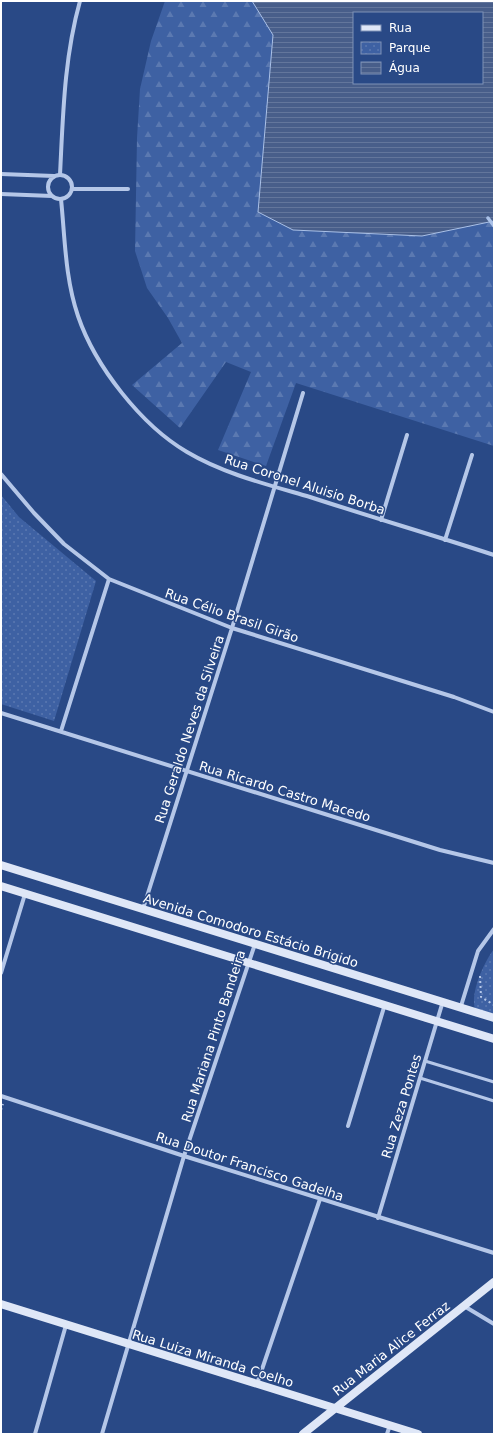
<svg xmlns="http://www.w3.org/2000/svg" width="495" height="1435" font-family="'DejaVu Sans',sans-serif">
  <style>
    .forest { fill: url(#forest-firs) }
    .park { fill: url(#park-dots) }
    .water { fill: url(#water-rules); stroke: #aac1e8; fill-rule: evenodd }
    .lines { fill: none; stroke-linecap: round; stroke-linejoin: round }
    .stream { stroke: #aac1e8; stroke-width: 3.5 }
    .path { stroke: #b5c7e8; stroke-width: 2; stroke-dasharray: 2 3; stroke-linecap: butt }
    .lane { stroke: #b5c7e8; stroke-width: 3 }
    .street { stroke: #b5c7e8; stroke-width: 4 }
    .secondary { stroke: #dfe7f7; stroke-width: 8 }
    .labels { text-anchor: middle; stroke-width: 3; stroke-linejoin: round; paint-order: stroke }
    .street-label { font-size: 13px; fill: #fff; stroke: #294986 }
  </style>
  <defs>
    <pattern id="forest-firs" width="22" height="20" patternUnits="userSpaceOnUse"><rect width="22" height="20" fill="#3e61a3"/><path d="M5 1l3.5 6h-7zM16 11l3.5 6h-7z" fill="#5b79b1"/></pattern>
    <pattern id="park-dots" width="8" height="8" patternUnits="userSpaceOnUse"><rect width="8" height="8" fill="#3e61a3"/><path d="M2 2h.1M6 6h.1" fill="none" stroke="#5b79b1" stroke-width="1.8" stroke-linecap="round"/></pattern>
    <pattern id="water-rules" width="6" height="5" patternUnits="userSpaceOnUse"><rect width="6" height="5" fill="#485e8a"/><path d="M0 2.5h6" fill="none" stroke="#63769c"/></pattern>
  </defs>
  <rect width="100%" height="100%" fill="#294986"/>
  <path class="forest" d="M165 1H252L273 35 258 212 293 230 422 236 494 221V446L296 383 266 466 218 450 251 372 226 362 180 428 132 385 182 343 168 318 147 288 135 251 137 138 140 89 151 41Z"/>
  <path class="park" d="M1 495 19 517 96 581 54 721 1 704Z
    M494 949V1016L475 1009C470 993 484 962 494 949Z"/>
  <path class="water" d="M252 1H494V221L422 236 293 230 258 212 273 35ZM354 13H482V83H354Z"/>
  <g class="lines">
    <path class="stream" d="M488 218 494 226"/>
    <path class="path" d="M480 976 481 997 494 1005
      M1 1110 3 1104"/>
    <path class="lane" d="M425 1061 494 1082
      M420 1078 494 1101"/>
    <path class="street" d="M1 174 54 176
      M60 175C63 116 64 58 80 1
      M48 187a12 12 0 1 1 24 0a12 12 0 1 1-24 0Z
      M72 189H128
      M1 194 52 196
      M61 199C65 238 65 278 78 316 95 366 141 425 187 452 224 474 269 485 310 497 371 517 433 535 494 555
      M1 474 34 513 64 544 109 579 232 628 454 697 494 712
      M381 520 407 435
      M445 540 472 455
      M1 713 440 850 494 863
      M61 731 109 579
      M143 909 232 628 303 393
      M1 973 25 894
      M461 1006 478 951 494 929
      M1 1096 184 1156 494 1253
      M348 1126 385 1004
      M378 1218 443 1001
      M464 1306 494 1324
      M257 1384 320 1199
      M35 1434 66 1325
      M102 1434 184 1156 255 944
      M387 1434 390 1425"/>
    <path class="secondary" d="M1 865 494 1018
      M1 886 494 1039
      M1 1304 418 1434
      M303 1434 494 1282"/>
  </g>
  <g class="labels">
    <g class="street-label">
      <text transform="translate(305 484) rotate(18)" y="5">Rua Coronel Aluisio Borba</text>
      <text transform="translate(232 615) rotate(19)" y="5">Rua Célio Brasil Girão</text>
      <text transform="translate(189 729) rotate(-72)" y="5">Rua Geraldo Neves da Silveira</text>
      <text transform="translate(285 791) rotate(17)" y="5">Rua Ricardo Castro Macedo</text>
      <text transform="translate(251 930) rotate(17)" y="5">Avenida Comodoro Estácio Brigido</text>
      <text transform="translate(213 1036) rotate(-72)" y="5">Rua Mariana Pinto Bandeira</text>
      <text transform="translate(401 1106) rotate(-73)" y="5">Rua Zeza Pontes</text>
      <text transform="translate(250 1166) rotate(18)" y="5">Rua Doutor Francisco Gadelha</text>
      <text transform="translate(391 1348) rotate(-38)" y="5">Rua Maria Alice Ferraz</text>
      <text transform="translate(213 1358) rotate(17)" y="5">Rua Luiza Miranda Coelho</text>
    </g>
  </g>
  <rect width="495" height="1435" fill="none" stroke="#ffffff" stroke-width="4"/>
  <rect x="353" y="12" width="130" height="72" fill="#294986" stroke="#7f92b6"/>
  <rect x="361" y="25" width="20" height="6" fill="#dfe7f7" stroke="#7f92b6"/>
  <text x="389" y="32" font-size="12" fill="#ffffff">Rua</text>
  <rect x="361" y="42" width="20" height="12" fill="url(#park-dots)" stroke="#7f92b6"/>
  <text x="389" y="52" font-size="12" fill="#ffffff">Parque</text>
  <rect x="361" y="62" width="20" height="12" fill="url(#water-rules)" stroke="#7f92b6"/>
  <text x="389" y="72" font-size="12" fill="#ffffff">Água</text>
</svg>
